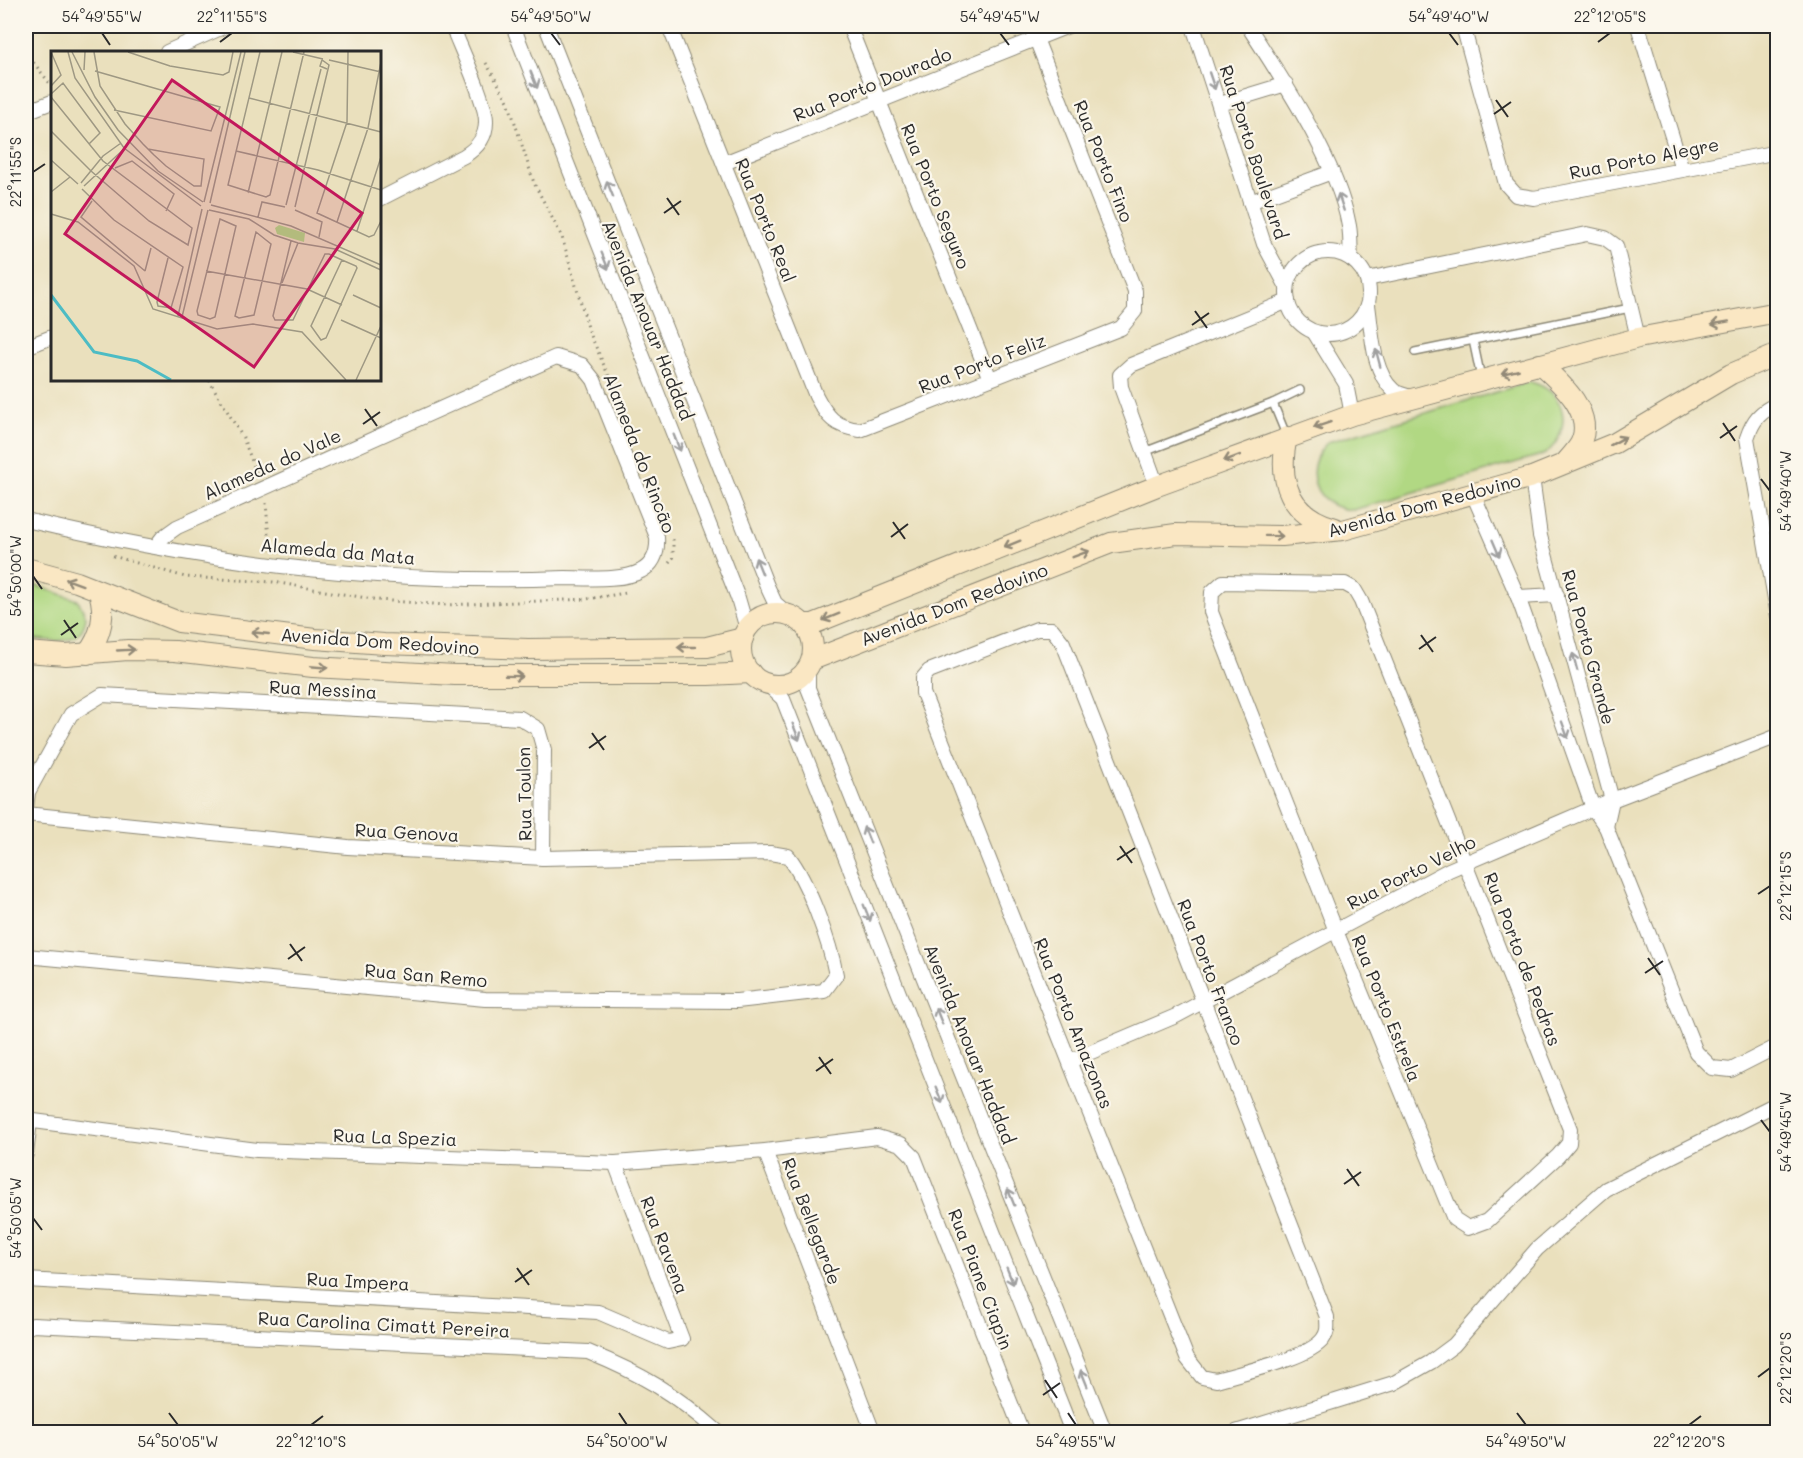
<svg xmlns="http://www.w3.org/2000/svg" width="1803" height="1458" font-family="Mali,sans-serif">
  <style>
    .green { fill: #b1d883; stroke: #6e8257; stroke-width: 1.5 }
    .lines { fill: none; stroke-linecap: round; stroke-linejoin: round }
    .lane-casing { stroke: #8a8674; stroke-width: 10 }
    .street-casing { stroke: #8a8674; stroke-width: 16 }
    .secondary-casing { stroke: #8a8674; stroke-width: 22 }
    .path { stroke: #8a8674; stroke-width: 3; stroke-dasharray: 1.5 4.5; stroke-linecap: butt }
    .lane { stroke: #fff; stroke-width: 7 }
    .street { stroke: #fff; stroke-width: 14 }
    .secondary { stroke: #fae7c3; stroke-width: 20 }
    .oneway { stroke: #a0a0a0 }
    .oneway2 { stroke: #928977 }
    .ticks { fill: none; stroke: #2b2b2b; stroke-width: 2 }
    .labels { text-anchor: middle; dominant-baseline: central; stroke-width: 4.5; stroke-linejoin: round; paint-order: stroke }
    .street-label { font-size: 18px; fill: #2b2b2b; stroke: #fbf7ec }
    .inset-river { fill: none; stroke: #4dbcc4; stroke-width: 3 }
    .inset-road { fill: none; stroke: #9e9883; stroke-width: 1.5 }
    .view { fill: #c2185b; fill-opacity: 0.15; stroke: #c2185b; stroke-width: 3 }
    .inset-edge { fill: none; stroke: #2b2b2b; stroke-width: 3 }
    .neatline { fill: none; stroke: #2b2b2b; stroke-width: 2 }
    .ticks-label { font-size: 15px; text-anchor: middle; fill: #2b2b2b }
  </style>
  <rect width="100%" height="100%" fill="#fbf7ec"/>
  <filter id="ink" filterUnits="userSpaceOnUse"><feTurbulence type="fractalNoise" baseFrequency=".0167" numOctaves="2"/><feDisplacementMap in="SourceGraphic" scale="12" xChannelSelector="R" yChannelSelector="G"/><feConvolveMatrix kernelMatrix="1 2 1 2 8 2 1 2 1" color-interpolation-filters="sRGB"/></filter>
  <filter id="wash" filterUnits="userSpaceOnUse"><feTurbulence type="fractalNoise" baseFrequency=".008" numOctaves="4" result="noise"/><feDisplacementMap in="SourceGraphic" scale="24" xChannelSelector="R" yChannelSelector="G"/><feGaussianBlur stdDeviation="1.35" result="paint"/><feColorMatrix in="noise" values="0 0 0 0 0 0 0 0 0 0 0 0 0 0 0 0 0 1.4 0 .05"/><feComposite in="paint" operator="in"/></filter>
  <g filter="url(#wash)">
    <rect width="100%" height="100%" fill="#eae0bd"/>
    <!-- green -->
    <g class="green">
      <path d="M1530 382C1567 390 1574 431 1545 454L1353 510C1314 509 1300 467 1328 442Z"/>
      <path d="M26 582 78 600 86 617C83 648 48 641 26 638Z"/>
    </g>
  </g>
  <g filter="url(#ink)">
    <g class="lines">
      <defs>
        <g id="lane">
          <path d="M1473 340 1481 378"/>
          <path d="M1415 352 1630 308"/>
          <path d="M1273 403 1300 390"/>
          <path d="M1144 452 1273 403 1287 437"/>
        </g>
        <g id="street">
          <path d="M513 26 738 598 747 629"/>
          <path d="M546 26 767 586 775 603 788 614"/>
          <path d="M669 26 816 396C827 417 835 427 860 430L1121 328 1135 311V291L1031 26"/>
          <path d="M849 26 990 379"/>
          <path d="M1193 26 1264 244 1287 287"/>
          <path d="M1248 26C1283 80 1338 163 1349 226 1351 237 1350 248 1351 259"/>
          <path d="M1463 26 1506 184 1516 195 1534 198 1778 152"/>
          <path d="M1638 26 1682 169"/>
          <path d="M167 52 225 26"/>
          <path d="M1220 104 1286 84"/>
          <path d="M26 112 52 102"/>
          <path d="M724 163 1068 26"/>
          <path d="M380 199 464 156C477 148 486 138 486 122 487 103 460 47 452 26"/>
          <path d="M1250 202 1332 172"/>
          <circle cx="1328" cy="293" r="41"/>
          <path d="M1367 279 1587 234 1605 238 1616 246 1638 338"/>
          <path d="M1368 305C1372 331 1372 371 1393 390 1397 394 1405 395 1410 397"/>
          <path d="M1314 332 1346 384 1352 415"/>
          <path d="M26 347 52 337"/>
          <path d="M1778 404C1760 411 1753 420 1747 438L1778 616"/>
          <path d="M1532 477 1540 536 1612 800 1606 827"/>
          <path d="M1157 486 1121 387 1120 375 1131 365 1288 301"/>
          <path d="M1473 494 1518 597 1593 808 1606 827 1696 1052 1712 1068 1731 1070 1778 1046"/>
          <path d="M26 520C201 562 385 585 565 578 585 578 624 581 641 571 654 564 658 551 657 537L594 380 582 365 556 357 177 527 163 537 156 546"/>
          <path d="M1223 582 1345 584 1354 589 1361 601 1570 1129 1569 1143 1558 1156 1487 1221 1468 1228 1454 1219 1336 931 1211 612 1212 592Z"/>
          <path d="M1518 597 1557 595"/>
          <path d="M1037 629H1052L1063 643 1327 1317C1327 1325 1329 1331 1323 1339 1308 1359 1242 1372 1216 1380L1202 1377 1187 1358 923 693V678L929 671Z"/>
          <path d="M808 668V688L1105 1432"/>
          <path d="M766 683 783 699 1072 1432"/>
          <path d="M26 808 28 792 71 714 102 695 520 718 538 729 544 750 543 858"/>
          <path d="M26 814 348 847 543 858 770 853 788 856C808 881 830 943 836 975L824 991 737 1001 485 999 26 956"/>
          <path d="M1070 1061 1176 1016 1449 870 1612 800 1778 736"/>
          <path d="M26 1120 257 1150 615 1163 765 1151 877 1137 901 1144 914 1157 1022 1432"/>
          <path d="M765 1151 873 1432"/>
          <path d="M26 1154 30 1121"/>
          <path d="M26 1280 598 1312 668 1342 682 1339 615 1163"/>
          <path d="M26 1328 33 1325 588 1352C642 1374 674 1393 718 1432"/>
          <path d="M1236 1432 1394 1383 1431 1362 1454 1345 1537 1249 1606 1189 1778 1103"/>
        </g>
        <g id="secondary">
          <path d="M1540 364C1560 382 1596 413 1580 444 1576 451 1570 457 1565 463"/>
          <path d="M1287 437C1277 481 1290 516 1335 528"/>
          <path d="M26 568 77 582 179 622 315 639 384 644 528 649 707 647 743 638"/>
          <circle cx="777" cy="649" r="36"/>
          <path d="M804 624H813L1157 486 1352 415 1638 338 1778 312"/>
          <path d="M26 652 66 655 128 650 175 651 313 667 455 675H708L751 673"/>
          <path d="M87 654C102 635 106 615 99 592"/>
          <path d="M812 660 1111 543 1176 534 1282 536 1343 530 1532 477 1615 443 1731 374 1778 354"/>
        </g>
      </defs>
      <!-- lane casing -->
      <use href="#lane" class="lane-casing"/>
      <!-- street casing -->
      <use href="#street" class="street-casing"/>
      <!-- secondary casing -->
      <use href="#secondary" class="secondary-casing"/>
      <!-- path -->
      <g class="path">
        <path d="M26 53 52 86"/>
        <path d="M486 63 508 101 534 183 562 237 589 331 627 418"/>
        <path d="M209 380 243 438 257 474"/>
        <path d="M266 503 270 551"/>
        <path d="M113 556 185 577 273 582 378 600 446 605 587 599 626 593"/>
        <path d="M669 563 673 558V535"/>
      </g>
      <!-- lane -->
      <use href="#lane" class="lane"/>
      <!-- street -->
      <use href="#street" class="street"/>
      <!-- secondary -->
      <use href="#secondary" class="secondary"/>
    </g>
    <!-- one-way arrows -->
    <defs><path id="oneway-shaft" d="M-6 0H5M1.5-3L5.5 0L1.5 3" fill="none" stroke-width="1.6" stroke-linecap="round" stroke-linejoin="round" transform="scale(1.5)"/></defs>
    <g class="oneway">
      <use href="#oneway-shaft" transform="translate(534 80) rotate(68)"/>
      <use href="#oneway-shaft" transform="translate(1212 81) rotate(71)"/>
      <use href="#oneway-shaft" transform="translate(610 189) rotate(-112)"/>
      <use href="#oneway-shaft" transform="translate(1341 202) rotate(-108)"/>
      <use href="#oneway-shaft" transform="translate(605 261) rotate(68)"/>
      <use href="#oneway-shaft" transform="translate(1378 358) rotate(-105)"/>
      <use href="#oneway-shaft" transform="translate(677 443) rotate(68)"/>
      <use href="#oneway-shaft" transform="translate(1496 548) rotate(67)"/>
      <use href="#oneway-shaft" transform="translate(759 566) rotate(-112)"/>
      <use href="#oneway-shaft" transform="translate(1575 662) rotate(-105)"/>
      <use href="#oneway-shaft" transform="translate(1565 730) rotate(70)"/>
      <use href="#oneway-shaft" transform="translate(796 732) rotate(68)"/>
      <use href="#oneway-shaft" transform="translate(867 835) rotate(-112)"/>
      <use href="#oneway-shaft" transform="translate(867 913) rotate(68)"/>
      <use href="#oneway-shaft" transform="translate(939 1016) rotate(-112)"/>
      <use href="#oneway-shaft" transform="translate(939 1095) rotate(68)"/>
      <use href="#oneway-shaft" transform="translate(1011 1197) rotate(-112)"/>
      <use href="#oneway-shaft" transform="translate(1010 1276) rotate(68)"/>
      <use href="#oneway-shaft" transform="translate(1084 1378) rotate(-112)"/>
    </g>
    <g class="oneway2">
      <use href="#oneway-shaft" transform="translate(1720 323) rotate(170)"/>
      <use href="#oneway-shaft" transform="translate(1510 372) rotate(166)"/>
      <use href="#oneway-shaft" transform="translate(1322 425) rotate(161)"/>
      <use href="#oneway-shaft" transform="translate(1618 441) rotate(-29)"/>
      <use href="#oneway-shaft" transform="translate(1232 458) rotate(159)"/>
      <use href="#oneway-shaft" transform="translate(1274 536) rotate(1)"/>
      <use href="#oneway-shaft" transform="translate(1012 544) rotate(158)"/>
      <use href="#oneway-shaft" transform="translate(1081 554) rotate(-21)"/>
      <use href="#oneway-shaft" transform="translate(74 582) rotate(-160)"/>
      <use href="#oneway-shaft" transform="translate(831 617) rotate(158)"/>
      <use href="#oneway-shaft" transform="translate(260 633) rotate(-174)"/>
      <use href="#oneway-shaft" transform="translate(686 647) rotate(-180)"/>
      <use href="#oneway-shaft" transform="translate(126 650) rotate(-3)"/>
      <use href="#oneway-shaft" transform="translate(319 667) rotate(5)"/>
      <use href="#oneway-shaft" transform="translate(514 676) rotate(1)"/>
    </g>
  </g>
  <!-- ticks -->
  <path class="ticks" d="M102 33 110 45M551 33 560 45M1000 33 1009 45M1449 33 1458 45M220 42 232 33M1598 42 1610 33M1496 100 1508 117M1494 114 1511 102M33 172 45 164M667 198 679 215M664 213 681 201M1195 311 1207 328M1192 325 1209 313M365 409 377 426M1723 423 1735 441M363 424 380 412M1720 438 1737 426M1761 479 1770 491M893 522 905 539M891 537 908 524M33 576 42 589M64 620 76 638M61 635 78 623M1421 635 1433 652M1419 649 1436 637M592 733 604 750M589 748 606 736M1120 846 1132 863M1117 860 1135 848M1758 894 1770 886M290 944 302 961M1648 958 1660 975M288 959 305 947M1645 973 1663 961M819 1057 831 1074M816 1071 833 1059M1761 1120 1770 1132M1347 1169 1359 1186M1344 1184 1361 1172M33 1218 42 1230M517 1268 529 1285M515 1282 532 1270M1758 1377 1770 1368M1045 1380 1057 1398M1043 1395 1060 1383M169 1413 178 1425M619 1413 627 1425M1068 1413 1076 1425M1517 1413 1526 1425M311 1425 323 1416M1689 1425 1701 1416"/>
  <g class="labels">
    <!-- street labels -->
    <g class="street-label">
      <text transform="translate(872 84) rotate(-22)">Rua Porto Dourado</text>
      <text transform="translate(1254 152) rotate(72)">Rua Porto Boulevard</text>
      <text transform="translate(1644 158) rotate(-11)">Rua Porto Alegre</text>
      <text transform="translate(1104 161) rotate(68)">Rua Porto Fino</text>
      <text transform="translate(936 196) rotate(68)">Rua Porto Seguro</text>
      <text transform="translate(766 220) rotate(68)">Rua Porto Real</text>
      <text transform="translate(648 320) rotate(68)">Avenida Anouar Haddad</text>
      <text transform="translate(982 363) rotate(-21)">Rua Porto Feliz</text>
      <text transform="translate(640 453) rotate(69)">Alameda do Rincão</text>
      <text transform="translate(272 464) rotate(-24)">Alameda do Vale</text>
      <text transform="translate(1424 505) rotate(-15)">Avenida Dom Redovino</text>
      <text transform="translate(338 551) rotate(5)">Alameda da Mata</text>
      <text transform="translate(954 604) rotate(-21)">Avenida Dom Redovino</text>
      <text transform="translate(380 641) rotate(4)">Avenida Dom Redovino</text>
      <text transform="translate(1589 647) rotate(75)">Rua Porto Grande</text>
      <text transform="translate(323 689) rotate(3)">Rua Messina</text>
      <text transform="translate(524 794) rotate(-91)">Rua Toulon</text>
      <text transform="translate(407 832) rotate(3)">Rua Genova</text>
      <text transform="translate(1411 872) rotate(-27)">Rua Porto Velho</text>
      <text transform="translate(1523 959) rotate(69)">Rua Porto de Pedras</text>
      <text transform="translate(1211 972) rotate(69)">Rua Porto Franco</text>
      <text transform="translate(426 975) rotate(5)">Rua San Remo</text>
      <text transform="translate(1387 1008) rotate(68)">Rua Porto Estrela</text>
      <text transform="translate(1074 1023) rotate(68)">Rua Porto Amazonas</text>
      <text transform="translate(970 1044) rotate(68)">Avenida Anouar Haddad</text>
      <text transform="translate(395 1137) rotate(2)">Rua La Spezia</text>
      <text transform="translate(812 1221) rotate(69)">Rua Bellegarde</text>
      <text transform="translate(665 1245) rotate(69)">Rua Ravena</text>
      <text transform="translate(981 1279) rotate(69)">Rua Piane Ciapin</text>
      <text transform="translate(358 1281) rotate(3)">Rua Impera</text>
      <text transform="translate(384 1324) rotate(3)">Rua Carolina Cimatt Pereira</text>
    </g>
  </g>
  <!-- overview -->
  <g transform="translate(51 51)">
    <rect width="330" height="330" fill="#eae0bd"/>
    <path d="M228 174 254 182 253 191 226 183 224 177Z" fill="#b1d883"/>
    <path class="inset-river" d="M0 244 43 301 86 310 120 329"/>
    <path class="inset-road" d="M17 1 24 27 73 97 150 155M21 1 44 46 67 79 107 120 152 151M43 1 49 35 74 73 92 93 103 104 115 115 143 135H150L153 108 97 98M77 1 119 15 172 24 178 21 182 1M209 1 177 134 215 146 219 144 253 1M242 1 272 8M297 1 296 71 266 162 318 186 323 184 330 170M278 9 330 21M33 19 34 1M44 20 169 56 160 80 63 59M0 35 10 24 0 1M0 43 12 32 49 82 38 93M0 46 52 110 141 177 137 194 98 170 40 120 0 80M198 47 330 81M185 100 267 119 330 139M0 109 27 133M64 117 81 110 123 143 115 160M30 132 52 105 70 92M33 135 73 98M31 138 63 169 132 216 120 257 107 255 106 251 117 207M0 141 19 126M197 142 231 1M41 150 30 166 94 220M153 151 190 1M159 152 194 1M160 154 240 175 330 214M235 154 270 18M244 156 278 14 271 9 269 15 276 18M158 159 198 168 223 184 247 192 284 198 330 219M244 159 271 171 268 186M0 163 27 171 83 215 102 258 166 278 202 273 251 281 295 329M207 166 211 151 234 156M169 168 185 175 164 266 159 268 147 264 146 260ZM286 171 317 77 330 11M306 180 330 106M205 181 220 193 203 264 188 267 184 265ZM240 190 222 265 224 269H242L274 203H278L291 209 305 215 306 217 275 287 270 289 260 275 291 209M94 220 100 197M155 220 256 238 291 254M231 232 247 192M302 244 330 257M127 265 151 158M131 266 157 159M290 269 330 287M305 329 330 275"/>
    <path class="view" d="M121 29 311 162 203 316 14 183Z"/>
    <rect width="330" height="330" class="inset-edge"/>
  </g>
  <!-- margin -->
  <rect width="1803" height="1458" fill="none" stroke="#fbf7ec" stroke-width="66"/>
  <rect x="33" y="33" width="1737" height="1392" class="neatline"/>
  <g class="ticks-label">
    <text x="102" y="22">54°49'55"W</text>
    <text x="232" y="22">22°11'55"S</text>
    <text x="551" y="22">54°49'50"W</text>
    <text x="1000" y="22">54°49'45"W</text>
    <text x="1449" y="22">54°49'40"W</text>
    <text x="1610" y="22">22°12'05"S</text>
    <text transform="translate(16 172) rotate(-90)" y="5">22°11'55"S</text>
    <text transform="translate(1786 491) rotate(-90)" y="5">54°49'40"W</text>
    <text transform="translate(16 576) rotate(-90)" y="5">54°50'00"W</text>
    <text transform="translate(1786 886) rotate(-90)" y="5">22°12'15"S</text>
    <text transform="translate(1786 1132) rotate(-90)" y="5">54°49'45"W</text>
    <text transform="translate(16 1218) rotate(-90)" y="5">54°50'05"W</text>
    <text transform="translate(1786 1368) rotate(-90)" y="5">22°12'20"S</text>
    <text x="178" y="1447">54°50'05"W</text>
    <text x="311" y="1447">22°12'10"S</text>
    <text x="627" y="1447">54°50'00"W</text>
    <text x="1076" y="1447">54°49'55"W</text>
    <text x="1526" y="1447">54°49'50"W</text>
    <text x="1689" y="1447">22°12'20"S</text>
  </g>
</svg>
